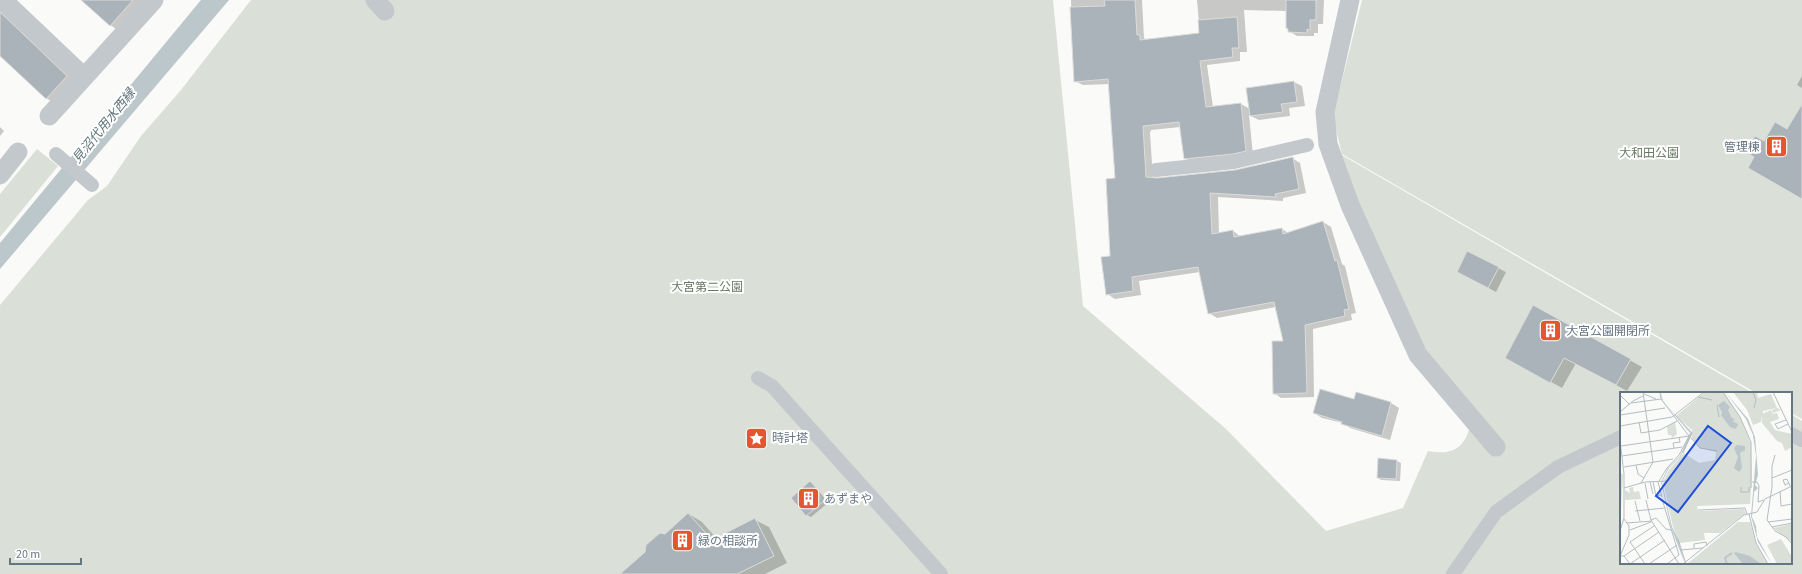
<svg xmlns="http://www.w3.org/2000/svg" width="1802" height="574" font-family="'Source Sans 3','Noto Sans JP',sans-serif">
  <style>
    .green { fill: #dadfd7 }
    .water { fill: #bbc7cb }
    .shadow { fill: #0003 }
    .building { fill: #aab3b9; stroke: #dcdcda }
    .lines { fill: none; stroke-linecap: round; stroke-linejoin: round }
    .pedestrian { stroke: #c3c8cc; stroke-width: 14 }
    .minor { stroke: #c3c8cc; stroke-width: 19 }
    .labels { text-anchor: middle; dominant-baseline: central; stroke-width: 4; stroke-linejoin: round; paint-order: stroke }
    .poi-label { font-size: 12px; fill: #657683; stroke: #fff; text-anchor: start }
    .park-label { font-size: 12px; fill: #687a64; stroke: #fff }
    .water-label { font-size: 13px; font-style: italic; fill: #60757c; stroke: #fff }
    .inset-river { fill: none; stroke: #bbc7cb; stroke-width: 2 }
    .inset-road { fill: none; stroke: #b5bdc2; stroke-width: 1 }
    .view { fill: #1d4ed8; fill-opacity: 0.15; stroke: #1d4ed8; stroke-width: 2 }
    .inset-edge { fill: none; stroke: #657683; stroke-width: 2 }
  </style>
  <rect width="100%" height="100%" fill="#fafaf8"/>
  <!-- green -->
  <g class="green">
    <path d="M251 0H1053L1083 306 1226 429 1326 531 1403 508 1428 451C1451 455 1464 450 1470 426L1422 348 1396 298 1340 154 1753 393H1621V563H1791V414L1802 421V574H0V305L88 200 107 186 141 136 181 90Z"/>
    <path d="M1362 0H1802V419L1791 413V393H1756L1342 154 1333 117Z"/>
    <path d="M37 149 58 166 0 237V194Z"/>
  </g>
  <!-- water -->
  <path class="water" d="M201 0H229L0 269V243Z"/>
  <!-- shadow -->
  <g class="shadow">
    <path d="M83 0H142L118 30 110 25Z"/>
    <path d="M1071 0H1142L1144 38 1147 40 1200 34 1197 0H1324L1323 24H1318V33H1314V36H1297L1289 31 1287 11 1244 10 1247 52H1240V61L1207 65 1213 107 1241 104 1250 109 1247 89 1294 82 1302 86 1305 106 1289 108 1290 116 1259 120 1249 115 1253 155 1193 163 1185 158 1180 127 1151 130 1150 133 1153 179 1235 171 1292 158 1300 163 1306 193 1283 198V201L1218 197 1219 234 1233 231 1241 237 1282 229 1288 233 1323 222 1331 227 1342 264 1345 266 1356 313 1351 314 1352 320 1313 329 1314 397 1281 398 1274 393 1284 342 1276 307 1217 318 1209 313 1200 272 1139 281 1141 295 1115 299 1107 294 1116 179 1110 84 1083 85 1075 81 1072 42Z"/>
    <path d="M0 6 76 82 56 104 46 98 0 49Z"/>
    <path d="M1802 76V88L1797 85Z"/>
    <path d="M0 127 4 131 0 136Z"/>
    <path d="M1498 268 1506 272 1496 292 1466 276Z"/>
    <path d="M1533 306 1642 367 1627 391 1576 363 1562 388 1506 357Z"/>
    <path d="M1357 393 1391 403 1399 408 1390 440 1350 428 1343 423 1322 418 1314 413 1355 401Z"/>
    <path d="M1379 459 1397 461 1401 463 1400 481 1381 480 1378 478Z"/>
    <path d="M810 482 829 502 811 517 807 515Z"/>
    <path d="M689 514 702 522 717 539 755 520 769 527 787 563 765 574H628L665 535Z"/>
  </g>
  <!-- building -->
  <g class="building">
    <path d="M81 0H133L110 26Z"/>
    <path d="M1104 0H1135L1137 35H1140V40L1199 33 1198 20 1237 17 1239 48H1232L1233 57 1200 61 1206 107 1241 103 1246 151 1233 154 1184 159 1179 122 1143 126 1146 177 1157 178 1235 170 1293 157 1299 189 1275 194 1276 197 1210 193 1212 234 1233 230 1234 237 1282 228 1283 234 1323 221 1335 261 1337 260 1349 309 1344 310 1345 316 1305 325 1307 393 1273 394 1272 341H1283L1274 302 1208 314 1198 267 1132 277 1133 291 1106 295 1101 257 1110 256 1106 179 1115 178 1108 79 1074 82 1070 7 1105 6Z"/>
    <path d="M1286 0H1316V20H1310V30L1307 29V33L1288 32V29L1286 28Z"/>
    <path d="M0 12 67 76 46 99 0 56Z"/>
    <path d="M1294 81 1297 102 1281 104 1283 112 1250 116 1246 88Z"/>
    <path d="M1802 104V199L1748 168 1754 157 1746 152 1755 136 1764 141 1775 122 1787 129Z"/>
    <path d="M1467 251 1499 267 1488 288 1457 272Z"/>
    <path d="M1533 305 1631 359 1616 385 1564 358 1550 383 1505 358Z"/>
    <path d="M1320 389 1354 399 1356 392 1391 402 1382 436 1341 424 1342 422 1313 413Z"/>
    <path d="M1378 458 1397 460 1396 479 1377 478Z"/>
    <path d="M810 481 826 499 806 516 791 498Z"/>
    <path d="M688 513 712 540 755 518 774 556 737 574H620L645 552 646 545 660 533 665 534Z"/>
  </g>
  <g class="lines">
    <!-- pedestrian -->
    <g class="pedestrian">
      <path d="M56 154 92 185"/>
      <path d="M1156 170 1234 162 1307 145"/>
      <path d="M758 378 772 386 941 574"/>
      <path d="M1791 434 1802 440"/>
      <path d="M1453 574 1496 512 1558 467 1621 437"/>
    </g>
    <!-- minor -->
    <g class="minor">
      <path d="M3 0 84 77"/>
      <path d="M375 0 385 11"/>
      <path d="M1350 0 1325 112 1328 144 1350 205 1418 355 1496 447"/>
      <path d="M49 116 154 0"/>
      <path d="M0 175 18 152"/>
    </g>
  </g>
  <!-- icons -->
  <defs>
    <symbol id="building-square" viewBox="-11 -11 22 22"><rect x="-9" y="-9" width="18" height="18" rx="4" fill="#e4572e" stroke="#fff"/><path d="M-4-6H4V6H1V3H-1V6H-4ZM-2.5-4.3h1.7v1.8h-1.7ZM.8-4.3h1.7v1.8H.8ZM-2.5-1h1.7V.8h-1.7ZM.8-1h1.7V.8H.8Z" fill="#fff"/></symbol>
    <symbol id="sight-square" viewBox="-11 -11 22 22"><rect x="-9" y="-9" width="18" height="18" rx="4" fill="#e4572e" stroke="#fff"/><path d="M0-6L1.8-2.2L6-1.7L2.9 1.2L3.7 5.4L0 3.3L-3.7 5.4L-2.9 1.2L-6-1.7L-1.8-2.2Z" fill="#fff"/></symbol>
  </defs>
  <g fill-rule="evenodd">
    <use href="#building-square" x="1764" y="134" width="25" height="25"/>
    <use href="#building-square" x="1538" y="318" width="25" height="25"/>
    <use href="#sight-square" x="744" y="426" width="25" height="25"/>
    <use href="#building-square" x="796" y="486" width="25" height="25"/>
    <use href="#building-square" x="670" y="528" width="25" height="25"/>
  </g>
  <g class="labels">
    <!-- poi labels -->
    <g class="poi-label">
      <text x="1760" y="147" text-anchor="end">管理棟</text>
      <text x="1566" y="331">大宮公園開閉所</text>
      <text x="772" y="438">時計塔</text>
      <text x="824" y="499">あずまや</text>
      <text x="698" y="541">緑の相談所</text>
    </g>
    <!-- park labels -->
    <g class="park-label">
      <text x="1649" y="153">大和田公園</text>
      <text x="707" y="287">大宮第二公園</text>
    </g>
    <!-- water labels -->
    <g class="water-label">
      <text transform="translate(104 126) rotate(-51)">見沼代用水西縁</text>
    </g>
  </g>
  <!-- overview -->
  <g transform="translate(1620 392)">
    <rect width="172" height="172" fill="#fafaf8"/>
    <path d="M85 0H103L120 25 131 52 132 85 130 112 77 114 78 119 124 117 126 121 100 141H84L85 148 59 151 53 135 43 90 49 78 64 61 79 71 95 68 96 60 81 56 72 47V38L56 24ZM113 0H137L138 6 151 2 157 16 161 18 153 21 152 18 156 16 143 19 141 30 133 33 127 18ZM151 18 153 22 157 21 159 27 150 30 155 38 172 42V55L165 59 162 51 157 49 142 31V22ZM55 30 57 42 52 46 51 43H48L47 35ZM0 80 3 83 0 135ZM13 95 14 100 19 99 21 107 5 108V98L10 101 9 96ZM118 130H130L136 152 148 172H67ZM171 132 172 135V150L153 136ZM161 147 172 165V172H157L147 153Z" fill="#dadfd7"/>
    <path d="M41 0 43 9 72 42 61 64 49 76 42 90 52 135 58 147 65 172 51 135 41 90 48 76 60 64 70 41 42 8ZM105 0 128 27 135 45 138 83 135 93 138 96 134 100 132 125 136 134 137 145 152 172 138 150 131 124 136 64 133 43 126 27ZM104 9 110 15 108 18 111 25 115 28 112 29 118 32 116 37 110 35 101 23 102 20 98 13ZM117 53 125 54V58L120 61 122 76 119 80 114 76 118 65 114 56ZM116 160 130 164 141 172H123L114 161Z" fill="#bbc7cb"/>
    <path class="inset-river" d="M107 172 105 166 112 161"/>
    <path class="inset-road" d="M103 0 120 25 131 50V96M133 0 136 8 134 16M153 0 172 40M24 2 36 7M0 3 10 13M78 5 92 8M11 11 41 7 40 0M97 13 99 25M0 20 13 9 23 4M0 23 45 16M55 23 72 41 63 61M166 28 155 32 158 37 168 32M19 30 21 41 40 38 57 29M0 34 52 25 84 0M71 46 80 56 97 59M0 49 4 82V126L0 139M1 54 69 44M54 56 53 51 60 50 59 45M155 63 152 74V95L147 128 155 139 166 145 172 152M2 64 62 55M16 73 18 82 24 86M4 75 53 67M152 86 172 78M39 89 47 76 59 63 69 44 41 7M30 90 33 102M33 90 36 104 41 103M38 90 42 105M132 90H137L139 94 138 110 144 108M21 91 33 70 23 0M25 91 28 107M169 91 165 93 163 88 167 87 170 94M121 95V100H129V95M4 96 25 90 48 89M160 99 161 114 172 112M42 107 59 163 47 172M26 108 31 128 59 172M15 109 20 129M78 118 125 116 127 122M15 119 45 116M129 122 136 151 148 172M31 128 36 126 46 137 51 138M148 130 172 127M7 131 32 129M152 135 172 131M10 138 31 130M58 147 66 172M10 150 34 134M10 150 25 172M74 156V152L86 150 87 154M60 158 83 156M0 164 9 143V134L4 127M0 164H4L10 172M4 164 39 140M10 172 45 148M29 172 57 153M63 172 124 123 137 120 145 107 172 94"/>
    <path class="view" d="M88 34 111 51 58 120 36 104Z"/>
    <rect width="172" height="172" class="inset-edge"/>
  </g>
  <!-- scale -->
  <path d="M10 558v6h71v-6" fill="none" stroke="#657683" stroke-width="2"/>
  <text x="16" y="558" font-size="12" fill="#657683" stroke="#ffffff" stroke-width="3" paint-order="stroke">20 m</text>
</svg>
